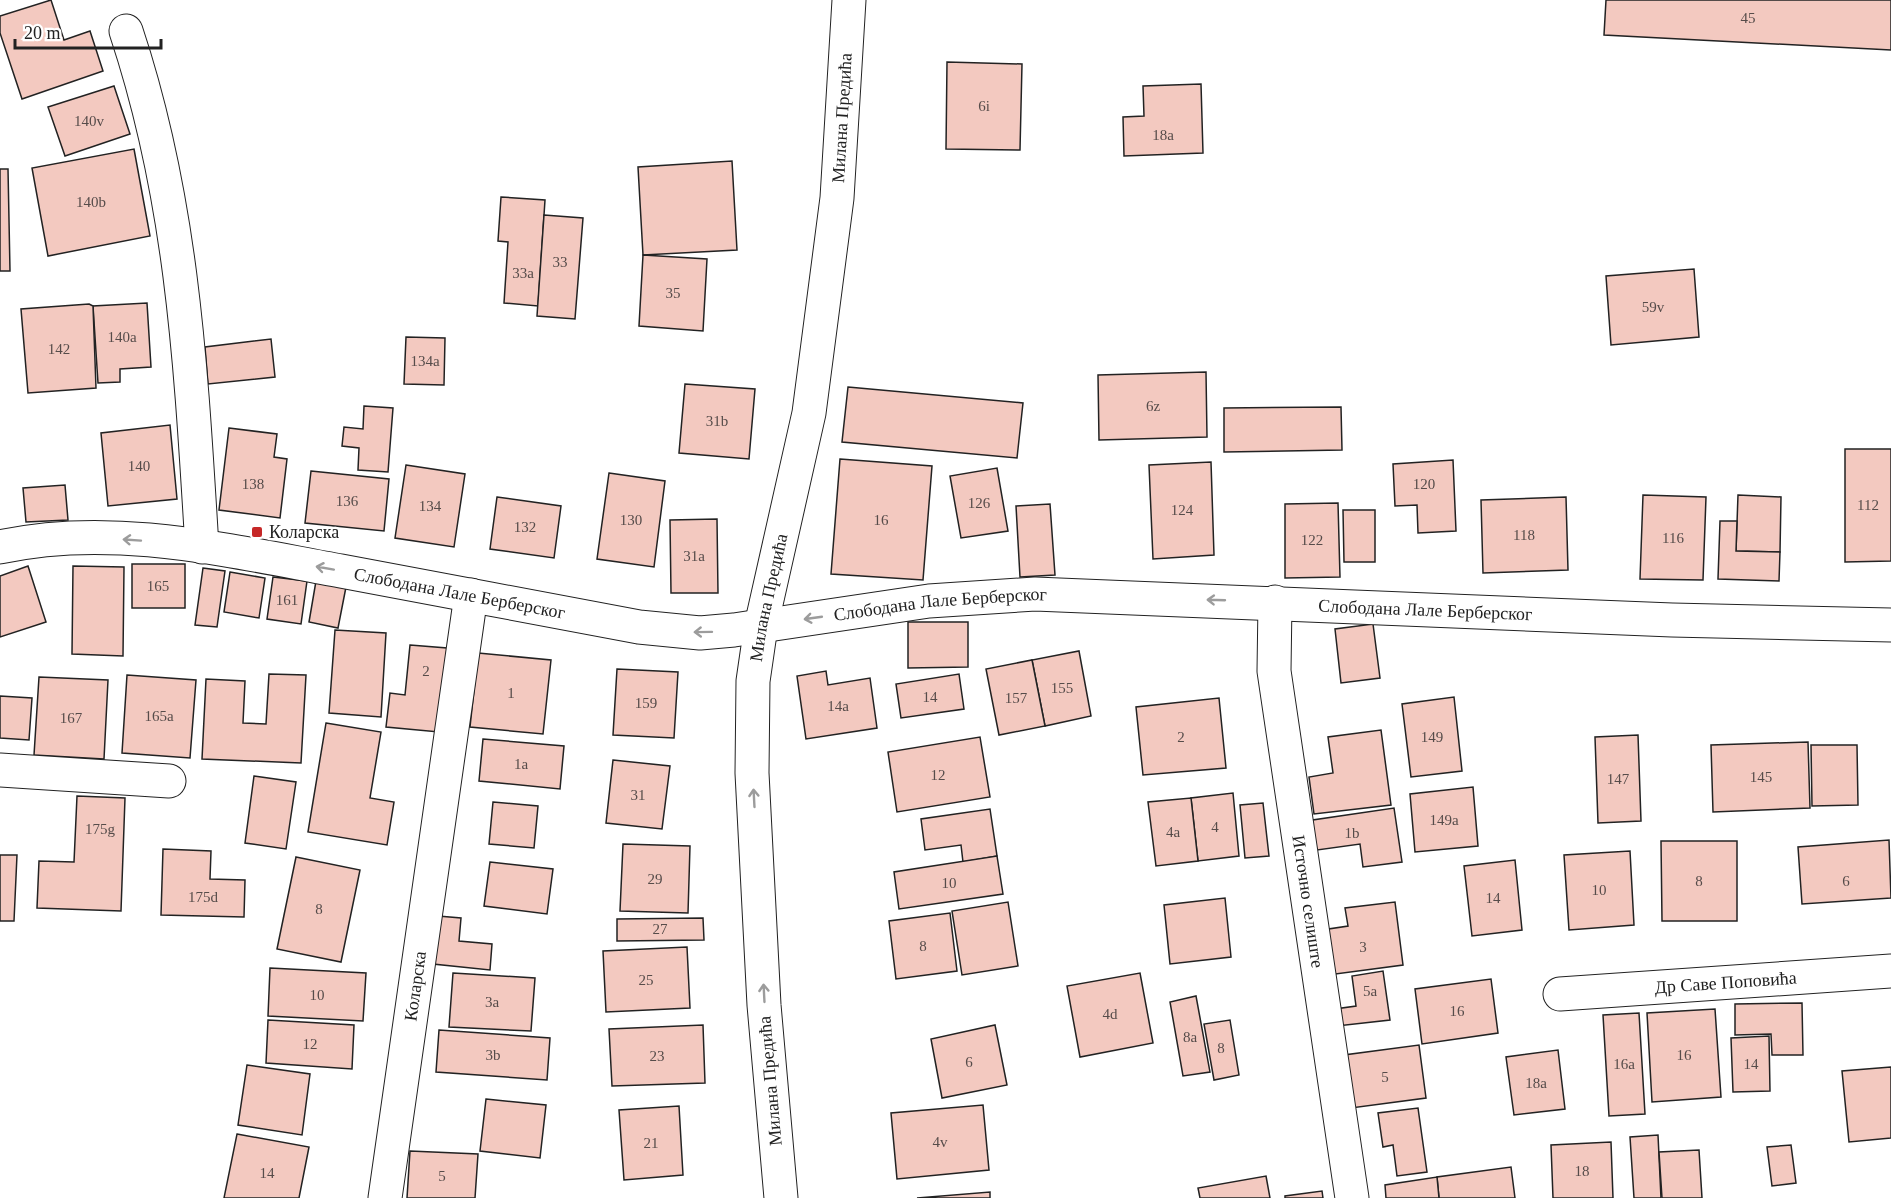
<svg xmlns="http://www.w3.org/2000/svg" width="1891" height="1198" font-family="'Times New Roman',serif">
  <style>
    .building { fill: #f3c9c0; stroke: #222; stroke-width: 1.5 }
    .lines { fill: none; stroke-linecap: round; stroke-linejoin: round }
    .minor-casing { stroke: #222; stroke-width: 35 }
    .minor { stroke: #fff; stroke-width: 33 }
    .oneway { stroke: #9c9c9c }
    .poi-dot { fill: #c62828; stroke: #fff; stroke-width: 2 }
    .labels { text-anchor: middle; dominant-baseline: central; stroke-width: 4.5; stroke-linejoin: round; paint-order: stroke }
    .number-label { font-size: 15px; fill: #564c4a }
    .street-label { font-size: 18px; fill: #222; stroke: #fff }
    .poi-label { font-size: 18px; fill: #222; stroke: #fff; text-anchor: start }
  </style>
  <rect width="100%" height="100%" fill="#fff"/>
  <!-- building -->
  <g class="building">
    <path d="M51 0 64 40 90 31 103 71 22 99 0 33V16Z"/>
    <path d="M1606 0H1891V50L1604 35Z"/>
    <path d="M947 62 1022 64 1020 150 946 149Z"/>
    <path d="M1201 84 1203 153 1124 156 1123 117 1144 116 1143 86Z"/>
    <path d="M114 86 130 134 65 156 48 107Z"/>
    <path d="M134 149 150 236 48 256 32 168Z"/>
    <path d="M732 161 737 250 643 255 638 167Z"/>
    <path d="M0 169H8L10 271H0Z"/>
    <path d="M501 197 545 200 538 306 504 303 508 242 498 241Z"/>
    <path d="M544 215 583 218 575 319 537 316Z"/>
    <path d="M643 255 707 259 703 331 639 326Z"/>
    <path d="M1694 269 1699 337 1611 345 1606 276Z"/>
    <path d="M147 303 151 367 120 369V382L98 383 93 306Z"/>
    <path d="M89 304 93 306 96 388 28 393 21 309Z"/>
    <path d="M406 337 445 338 444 385 404 384Z"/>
    <path d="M271 339 275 377 208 384 205 347Z"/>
    <path d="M1206 372 1207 437 1099 440 1098 375Z"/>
    <path d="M685 384 755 389 749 459 679 453Z"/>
    <path d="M848 387 1023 403 1017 458 842 442Z"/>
    <path d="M364 406 393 408 388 472 358 470 359 448 342 446 344 427 363 429Z"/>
    <path d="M1341 407 1342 450 1224 452V408Z"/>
    <path d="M170 425 177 499 108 506 101 433Z"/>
    <path d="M229 428 277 434 274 457 287 459 280 518 219 510Z"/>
    <path d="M1845 449H1891V561L1845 562Z"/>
    <path d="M840 459 932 466 923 580 831 574Z"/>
    <path d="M1453 460 1456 531 1418 533 1417 505 1395 506 1393 464Z"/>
    <path d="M1211 462 1214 555 1153 559 1149 465Z"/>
    <path d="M406 465 465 474 454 547 395 538Z"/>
    <path d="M997 468 1008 531 961 538 950 476Z"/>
    <path d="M311 471 389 479 384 531 305 523Z"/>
    <path d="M609 473 665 481 654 567 597 559Z"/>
    <path d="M65 485 68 520 26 522 23 488Z"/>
    <path d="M1643 495 1706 497 1703 580 1640 579Z"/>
    <path d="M1738 495 1781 497 1780 552 1736 551Z"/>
    <path d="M497 497 561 506 554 558 490 549Z"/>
    <path d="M1566 497 1568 570 1483 573 1481 500Z"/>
    <path d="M1338 503 1340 577 1285 578V504Z"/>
    <path d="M1050 504 1055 575 1020 577 1016 506Z"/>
    <path d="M1343 510H1375V562H1344Z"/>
    <path d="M717 519 718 593H671L670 520Z"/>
    <path d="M1720 521H1737L1736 551 1780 552 1779 581 1718 579Z"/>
    <rect x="132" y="564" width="53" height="44"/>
    <path d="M28 566 46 622 0 637V576Z"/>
    <path d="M73 566 124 567 123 656 72 654Z"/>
    <path d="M203 568 225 571 217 627 195 625Z"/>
    <path d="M230 572 265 578 259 618 224 612Z"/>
    <path d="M273 577 307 581 301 624 267 619Z"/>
    <path d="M316 581 346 587 338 628 309 622Z"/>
    <path d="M908 622H968V667L908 668Z"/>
    <path d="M1373 624 1380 678 1341 683 1335 629Z"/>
    <path d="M335 630 386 633 381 717 329 713Z"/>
    <path d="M410 645 447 648 439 732 386 727 390 693 405 695Z"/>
    <path d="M1079 651 1091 716 1045 726 1032 660Z"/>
    <path d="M478 653 551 660 543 734 470 727Z"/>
    <path d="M1032 660 1045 726 999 735 986 669Z"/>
    <path d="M617 669 678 672 674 738 613 735Z"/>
    <path d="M826 671 828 685 870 678 877 728 806 739 797 676Z"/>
    <path d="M269 674 306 675 301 763 202 759 206 679 245 681 243 723 266 724Z"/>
    <path d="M959 674 964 709 901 718 896 684Z"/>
    <path d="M127 675 196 680 190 758 122 753Z"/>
    <path d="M39 677 108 680 104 759 34 755Z"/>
    <path d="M0 696 32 698 29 740 0 738Z"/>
    <path d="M1454 697 1462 771 1411 777 1402 704Z"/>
    <path d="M1219 698 1226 768 1143 775 1136 707Z"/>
    <path d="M326 723 381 732 370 798 394 802 387 845 308 832Z"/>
    <path d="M1381 730 1391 805 1314 814 1309 777 1333 773 1328 737Z"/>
    <path d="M1638 735 1641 821 1598 823 1595 737Z"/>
    <path d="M980 737 990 797 897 812 888 752Z"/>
    <path d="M483 739 564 746 560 789 479 781Z"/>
    <path d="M1808 742 1810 808 1713 812 1711 745Z"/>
    <path d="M1811 745H1857L1858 805 1812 806Z"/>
    <path d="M613 760 670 766 662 829 606 823Z"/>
    <path d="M254 776 296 782 286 849 245 843Z"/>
    <path d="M1473 787 1478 846 1415 852 1410 794Z"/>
    <path d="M1233 793 1239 856 1198 861 1191 798Z"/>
    <path d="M77 796 125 798 121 911 37 908 39 861 74 862Z"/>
    <path d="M1191 798 1198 861 1156 866 1148 802Z"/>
    <path d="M493 802 538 806 534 848 489 844Z"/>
    <path d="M1263 803 1269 856 1245 858 1240 805Z"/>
    <path d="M1394 808 1402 862 1363 867 1360 844 1310 851 1306 821Z"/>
    <path d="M990 809 997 856 963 862 961 845 925 850 921 819Z"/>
    <path d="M1889 840 1891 898 1802 904 1798 847Z"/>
    <path d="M1661 841H1737V921H1662Z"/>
    <path d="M623 844 690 846 688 913 620 911Z"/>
    <path d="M163 849 211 851 210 879 245 880 244 917 161 915Z"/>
    <path d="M1630 851 1634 925 1569 930 1564 855Z"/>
    <path d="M0 855H17L14 921H0Z"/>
    <path d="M997 856 1003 894 899 909 894 872Z"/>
    <path d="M296 857 360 870 341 962 277 949Z"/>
    <path d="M1515 860 1522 930 1472 936 1464 866Z"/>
    <path d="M490 862 553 869 547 914 484 906Z"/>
    <path d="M1225 898 1231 957 1170 964 1164 905Z"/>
    <path d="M1008 902 1018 966 962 975 952 911Z"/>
    <path d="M1395 902 1403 965 1328 975 1322 930 1348 926 1345 908Z"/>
    <path d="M950 913 957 971 896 979 889 921Z"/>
    <path d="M438 916 461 918 459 941 492 944 490 970 433 964Z"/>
    <path d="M703 918 704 940 617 941V919Z"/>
    <path d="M687 947 690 1008 606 1012 603 951Z"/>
    <path d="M270 968 366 973 363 1021 268 1016Z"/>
    <path d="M1383 971 1390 1020 1337 1026 1335 1009 1356 1006 1352 976Z"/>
    <path d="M453 973 535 978 531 1031 449 1027Z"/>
    <path d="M1140 973 1153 1043 1080 1057 1067 986Z"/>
    <path d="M1491 979 1498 1033 1422 1044 1415 989Z"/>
    <path d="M1196 996 1210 1072 1183 1076 1170 1002Z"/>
    <path d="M1802 1003 1803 1055H1772L1771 1034 1735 1035V1004Z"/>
    <path d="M1715 1009 1721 1097 1652 1102 1647 1013Z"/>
    <path d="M1639 1013 1645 1114 1609 1116 1603 1015Z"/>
    <path d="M268 1020 354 1025 352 1069 266 1063Z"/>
    <path d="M1230 1020 1239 1075 1214 1080 1204 1024Z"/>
    <path d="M703 1025 705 1083 612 1086 609 1029Z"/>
    <path d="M995 1025 1007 1085 942 1098 931 1039Z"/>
    <path d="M439 1030 550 1038 547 1080 436 1072Z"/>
    <path d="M1769 1036 1770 1091 1733 1092 1731 1038Z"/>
    <path d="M1419 1045 1426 1098 1351 1108 1344 1055Z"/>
    <path d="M1558 1050 1565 1109 1514 1115 1506 1057Z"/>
    <path d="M247 1065 310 1074 302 1135 238 1125Z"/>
    <path d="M1891 1067V1138L1849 1142 1842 1071Z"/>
    <path d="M486 1099 546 1105 540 1158 480 1151Z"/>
    <path d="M983 1105 989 1170 897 1179 891 1113Z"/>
    <path d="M679 1106 683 1175 624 1180 619 1110Z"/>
    <path d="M1418 1108 1427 1172 1397 1176 1393 1145 1383 1147 1378 1113Z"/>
    <path d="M237 1134 309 1147 299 1198H224Z"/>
    <path d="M1658 1135 1661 1198H1634L1630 1137Z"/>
    <path d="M1611 1142 1613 1198H1553L1551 1145Z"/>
    <path d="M1791 1145 1796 1183 1772 1186 1767 1147Z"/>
    <path d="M1699 1150 1702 1198H1662L1659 1152Z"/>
    <path d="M410 1151 478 1154 475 1198H407Z"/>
    <path d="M1511 1167 1515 1198H1439L1437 1177Z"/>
    <path d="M1266 1176 1270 1198H1200L1198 1188Z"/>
    <path d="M1437 1177 1439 1198H1386L1385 1185Z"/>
    <path d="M1322 1191 1323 1198H1285V1196Z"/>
    <path d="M990 1192V1198H917Z"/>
  </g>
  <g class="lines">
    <defs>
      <g id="minor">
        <path d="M126 31C183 202 191 369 202 547"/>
        <path id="s1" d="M0 547C112 522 230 551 341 571 440 590 540 608 639 627L700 633 734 630 929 601 1035 594 1672 620 1891 625"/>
        <path id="s2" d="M1275 602 1274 671 1352 1198"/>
        <path d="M0 770 169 781"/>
        <path id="s3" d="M1560 994 1891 971"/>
        <path id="s4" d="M385 1198 471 595"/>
        <path id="s5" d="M781 1198 764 1005 752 773 753 681 761 626 809 413 837 198 849 0"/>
      </g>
    </defs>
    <!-- minor casing -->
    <use href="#minor" class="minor-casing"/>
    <!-- minor -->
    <use href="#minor" class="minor"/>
  </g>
  <!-- one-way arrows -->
  <defs><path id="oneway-shaft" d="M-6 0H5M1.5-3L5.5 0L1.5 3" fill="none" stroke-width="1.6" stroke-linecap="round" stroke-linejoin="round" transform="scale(1.5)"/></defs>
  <g class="oneway">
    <use href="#oneway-shaft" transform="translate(132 540) rotate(-176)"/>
    <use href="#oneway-shaft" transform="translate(325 568) rotate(-170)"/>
    <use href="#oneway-shaft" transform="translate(1216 600) rotate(-178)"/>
    <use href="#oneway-shaft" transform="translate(813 618) rotate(172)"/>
    <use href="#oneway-shaft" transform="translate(703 632) rotate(179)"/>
    <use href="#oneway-shaft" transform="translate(754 798) rotate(-93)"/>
    <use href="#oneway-shaft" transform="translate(764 993) rotate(-93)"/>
  </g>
  <!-- markers -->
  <rect class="poi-dot" x="251" y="526" width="12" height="12" rx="3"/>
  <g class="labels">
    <!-- number labels -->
    <g class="number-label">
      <text x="1748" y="18">45</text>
      <text x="984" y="106">6i</text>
      <text x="89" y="121">140v</text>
      <text x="1163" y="135">18a</text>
      <text x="91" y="202">140b</text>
      <text x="560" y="262">33</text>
      <text x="523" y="273">33a</text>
      <text x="673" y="293">35</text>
      <text x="1653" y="307">59v</text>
      <text x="122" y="337">140a</text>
      <text x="59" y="349">142</text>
      <text x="425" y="361">134a</text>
      <text x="1153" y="406">6z</text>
      <text x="717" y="421">31b</text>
      <text x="139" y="466">140</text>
      <text x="253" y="484">138</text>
      <text x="1424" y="484">120</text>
      <text x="347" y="501">136</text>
      <text x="979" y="503">126</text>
      <text x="1868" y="505">112</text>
      <text x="430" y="506">134</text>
      <text x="1182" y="510">124</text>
      <text x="631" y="520">130</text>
      <text x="881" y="520">16</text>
      <text x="525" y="527">132</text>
      <text x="1524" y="535">118</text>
      <text x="1673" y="538">116</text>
      <text x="1312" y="540">122</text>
      <text x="694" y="556">31a</text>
      <text x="158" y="586">165</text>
      <text x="287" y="600">161</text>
      <text x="426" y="671">2</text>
      <text x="1062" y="688">155</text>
      <text x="511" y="693">1</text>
      <text x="930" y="697">14</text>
      <text x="1016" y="698">157</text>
      <text x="646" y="703">159</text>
      <text x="838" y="706">14a</text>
      <text x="159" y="716">165a</text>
      <text x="71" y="718">167</text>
      <text x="1181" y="737">2</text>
      <text x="1432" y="737">149</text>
      <text x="521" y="764">1a</text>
      <text x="938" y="775">12</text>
      <text x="1761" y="777">145</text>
      <text x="1618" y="779">147</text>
      <text x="638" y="795">31</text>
      <text x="1444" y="820">149a</text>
      <text x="1215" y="827">4</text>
      <text x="100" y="829">175g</text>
      <text x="1173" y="832">4a</text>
      <text x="1352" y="833">1b</text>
      <text x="655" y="879">29</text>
      <text x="1699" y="881">8</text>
      <text x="1846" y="881">6</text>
      <text x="949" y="883">10</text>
      <text x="1599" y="890">10</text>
      <text x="203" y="897">175d</text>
      <text x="1493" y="898">14</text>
      <text x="319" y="909">8</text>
      <text x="660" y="929">27</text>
      <text x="923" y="946">8</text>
      <text x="1363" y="947">3</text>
      <text x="646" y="980">25</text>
      <text x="1370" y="991">5a</text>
      <text x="317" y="995">10</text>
      <text x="492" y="1002">3a</text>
      <text x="1457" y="1011">16</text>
      <text x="1110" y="1014">4d</text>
      <text x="1190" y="1037">8a</text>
      <text x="310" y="1044">12</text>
      <text x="1221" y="1048">8</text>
      <text x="493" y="1055">3b</text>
      <text x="1684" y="1055">16</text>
      <text x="657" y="1056">23</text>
      <text x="969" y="1062">6</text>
      <text x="1624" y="1064">16a</text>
      <text x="1751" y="1064">14</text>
      <text x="1385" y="1077">5</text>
      <text x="1536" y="1083">18a</text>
      <text x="940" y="1142">4v</text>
      <text x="651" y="1143">21</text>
      <text x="1582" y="1171">18</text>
      <text x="267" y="1173">14</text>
      <text x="442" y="1176">5</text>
    </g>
    <!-- street labels -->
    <g class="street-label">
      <text stroke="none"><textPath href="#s5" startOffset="1089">Милана Предића</textPath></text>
      <text stroke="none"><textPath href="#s1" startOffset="465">Слободана Лале Берберског</textPath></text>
      <text stroke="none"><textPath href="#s5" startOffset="603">Милана Предића</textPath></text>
      <text stroke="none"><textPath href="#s1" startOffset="951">Слободана Лале Берберског</textPath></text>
      <text stroke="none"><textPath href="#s1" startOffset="1437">Слободана Лале Берберског</textPath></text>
      <text stroke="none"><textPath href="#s2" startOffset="302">Источно селиште</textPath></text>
      <text stroke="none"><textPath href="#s3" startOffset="166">Др Саве Поповића</textPath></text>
      <text stroke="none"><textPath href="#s4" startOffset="214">Коларска</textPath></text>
      <text transform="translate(770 1081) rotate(-95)">Милана Предића</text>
    </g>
    <!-- poi labels -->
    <g class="poi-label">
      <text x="269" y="532">Коларска</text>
    </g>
  </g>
  <!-- scale -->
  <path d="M15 39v9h146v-9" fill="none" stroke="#222222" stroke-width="3"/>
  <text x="24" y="39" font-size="18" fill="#222222" stroke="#ffffff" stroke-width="4.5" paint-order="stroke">20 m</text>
</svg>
